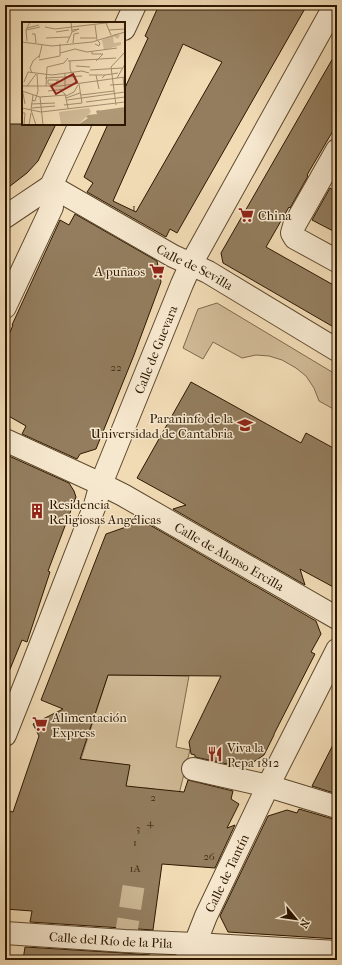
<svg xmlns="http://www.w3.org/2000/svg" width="342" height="965" font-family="'IM FELL French Canon',serif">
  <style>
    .green { fill: #d0ba96; stroke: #7e694b }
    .building { fill: #937d5e; stroke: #2d1800; fill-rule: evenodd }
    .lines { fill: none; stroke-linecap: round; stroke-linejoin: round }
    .pedestrian-tunnel { stroke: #cab491; stroke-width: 22; stroke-dasharray: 22 11; stroke-linecap: butt }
    .pedestrian-casing { stroke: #5e492d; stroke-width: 24 }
    .minor-casing { stroke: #5e492d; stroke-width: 24 }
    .pedestrian { stroke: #f6e8cf; stroke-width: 22 }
    .minor { stroke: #f6e8cf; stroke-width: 22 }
    .labels { text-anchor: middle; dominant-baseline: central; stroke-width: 3; stroke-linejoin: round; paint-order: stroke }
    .number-label { font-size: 11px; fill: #463118 }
    .poi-label { font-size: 13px; fill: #2d1800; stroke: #f6e8cf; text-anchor: start }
    .street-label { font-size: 13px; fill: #2d1800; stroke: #f6e8cf }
    .inset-river { fill: none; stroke: #ae9977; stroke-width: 2 }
    .inset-road { fill: none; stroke: #a38d6d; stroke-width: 1 }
    .view { fill: #8f2418; fill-opacity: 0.15; stroke: #8f2418; stroke-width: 2 }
    .inset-edge { fill: none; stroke: #2d1800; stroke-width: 2 }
  </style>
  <rect width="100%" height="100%" fill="#f1dbb5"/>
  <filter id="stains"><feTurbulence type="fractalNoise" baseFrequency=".005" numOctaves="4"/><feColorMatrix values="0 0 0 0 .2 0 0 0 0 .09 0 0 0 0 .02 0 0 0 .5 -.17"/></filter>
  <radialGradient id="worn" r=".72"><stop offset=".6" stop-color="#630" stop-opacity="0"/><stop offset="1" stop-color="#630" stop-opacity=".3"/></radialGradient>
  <!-- green -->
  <g class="green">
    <path d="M217 303 337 375V411L319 401 314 388 306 376 296 368 282 360 269 356 256 355 242 358 213 342 203 359 183 348 198 309Z"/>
    <path d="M108 675 189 676 176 747 190 750 178 798 153 789 145 788 141 808 81 759Z"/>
  </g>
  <!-- building -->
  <g class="building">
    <path d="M159 5H307L177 233 170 229 166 237 87 192 93 183 84 177 108 124H124V90L148 38 145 36ZM183 44 222 62 136 212 113 201Z"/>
    <path d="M337 51V124L307 175 308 176 290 208 289 207 266 247 337 287V329L223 263 221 253Z"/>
    <path d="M5 124H56L38 161 27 173 5 190Z"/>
    <path d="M330 188 337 192V233L312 220Z"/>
    <path d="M75 214 157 261 161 282 134 355 96 449 80 454 77 459 22 434 26 426 5 414V344L13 325H12L60 220 69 225Z"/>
    <path d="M191 382 301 443 306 433 337 450V589L300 569 305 585 173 509 186 505 137 478Z"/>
    <path d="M9 456 69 483 74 491 76 497 48 571 50 572 27 642 22 640 6 679H5V464Z"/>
    <path d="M143 521 316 621 321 634 311 652 315 654 274 734V735L264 755 252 763 238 764 237 766 195 757V755L191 754 189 742 221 676 108 675 80 759 130 765 126 786 184 792 188 780 233 791 231 799 239 804 227 828 235 825 215 868 162 864 153 930 30 922 32 911 5 909V810L13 812 39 736 33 724 63 709 41 700 106 534Z"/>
    <path d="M337 737V794L312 786Z"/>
    <path d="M299 809 333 819H337V939L228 932 220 916 268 816 287 810 297 813Z"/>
    <path d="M25 947 124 953 150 955V960H23Z"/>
  </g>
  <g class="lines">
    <!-- pedestrian-tunnel -->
    <path class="pedestrian-tunnel" d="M125 941 135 877"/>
    <defs>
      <path id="pedestrian" d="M193 769 268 786"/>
      <g id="minor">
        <path d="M124 29 135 5"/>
        <path d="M337 150 294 226 292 233 295 238 337 261"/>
        <path id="s1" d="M51 186 173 256 208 272 337 350"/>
        <path d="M5 217 51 186"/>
        <path d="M5 307 52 207 51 186 80 124"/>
        <path id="s2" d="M5 440 101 484 123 495 337 618"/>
        <path id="s3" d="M5 735 28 677 95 505 101 484 182 284 191 264 335 5"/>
        <path d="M268 786 337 807"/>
        <path id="s4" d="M5 933 125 941 195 944 337 952"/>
        <path id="s5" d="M186 960 195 944 206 916 268 786 337 650"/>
      </g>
    </defs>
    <!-- pedestrian casing -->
    <use href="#pedestrian" class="pedestrian-casing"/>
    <!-- minor casing -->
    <use href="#minor" class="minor-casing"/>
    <!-- pedestrian -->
    <use href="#pedestrian" class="pedestrian"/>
    <!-- minor -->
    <use href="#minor" class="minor"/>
  </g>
  <!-- icons -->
  <defs>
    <symbol id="supermarket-bare" viewBox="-9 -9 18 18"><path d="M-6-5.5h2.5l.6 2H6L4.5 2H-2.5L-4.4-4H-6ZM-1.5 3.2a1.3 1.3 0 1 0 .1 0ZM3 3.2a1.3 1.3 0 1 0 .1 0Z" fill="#8f2418" stroke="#f6e8cf" stroke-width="2.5" paint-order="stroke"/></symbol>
    <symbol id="university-bare" viewBox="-9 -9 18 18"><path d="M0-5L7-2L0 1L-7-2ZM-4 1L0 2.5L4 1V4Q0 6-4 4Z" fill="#8f2418" stroke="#f6e8cf" stroke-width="2.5" paint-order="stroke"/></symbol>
    <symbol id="building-bare" viewBox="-9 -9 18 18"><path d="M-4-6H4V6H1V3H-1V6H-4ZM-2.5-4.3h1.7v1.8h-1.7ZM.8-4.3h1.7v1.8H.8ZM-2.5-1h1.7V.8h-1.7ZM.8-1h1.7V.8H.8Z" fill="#8f2418" stroke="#f6e8cf" stroke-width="2.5" paint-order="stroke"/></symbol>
    <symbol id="restaurant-bare" viewBox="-9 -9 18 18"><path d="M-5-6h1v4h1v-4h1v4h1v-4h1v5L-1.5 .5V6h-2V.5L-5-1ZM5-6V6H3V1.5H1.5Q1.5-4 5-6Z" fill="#8f2418" stroke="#f6e8cf" stroke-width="2.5" paint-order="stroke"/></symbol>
  </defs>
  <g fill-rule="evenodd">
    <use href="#supermarket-bare" x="235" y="204" width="22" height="22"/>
    <use href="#supermarket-bare" x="146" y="260" width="22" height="22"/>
    <use href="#university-bare" x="234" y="414" width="22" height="22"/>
    <use href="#building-bare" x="26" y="500" width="22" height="22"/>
    <use href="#supermarket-bare" x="29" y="713" width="22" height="22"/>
    <use href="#restaurant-bare" x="204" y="743" width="22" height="22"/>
  </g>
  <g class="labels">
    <!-- number labels -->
    <g class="number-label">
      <text x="134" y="207">1</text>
      <text x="116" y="367">22</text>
      <text x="153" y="797">2</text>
      <text x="150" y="822">4</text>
      <text x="138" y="828">3</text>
      <text x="135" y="842">1</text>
      <text x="209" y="856">26</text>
      <text x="135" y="868">1A</text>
    </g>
    <!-- poi labels -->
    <g class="poi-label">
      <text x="258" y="215">China</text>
      <text x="145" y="271" text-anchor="end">A puñaos</text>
      <text x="233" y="418" text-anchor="end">Paraninfo de la<tspan x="233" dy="15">Universidad de Cantabria</tspan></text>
      <text x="49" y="504">Residencia<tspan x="49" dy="15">Religiosas Angélicas</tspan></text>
      <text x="52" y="717">Alimentación<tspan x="52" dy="15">Express</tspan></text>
      <text x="227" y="747">Viva la<tspan x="227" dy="15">Pepa 1812</tspan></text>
    </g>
    <!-- street labels -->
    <g class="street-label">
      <text stroke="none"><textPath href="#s1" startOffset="165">Calle de Sevilla</textPath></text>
      <text stroke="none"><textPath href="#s3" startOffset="414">Calle de Guevara</textPath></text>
      <text stroke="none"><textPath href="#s2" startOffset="253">Calle de Alonso Ercilla</textPath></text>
      <text stroke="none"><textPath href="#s5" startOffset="96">Calle de Tantín</textPath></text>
      <text stroke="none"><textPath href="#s4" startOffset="106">Calle del Río de la Pila</textPath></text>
    </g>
  </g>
  <!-- overview -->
  <g transform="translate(22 22)">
    <rect width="103" height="103" fill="#f1dbb5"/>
    <path d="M100 11 94 13H98L96 17 91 14 92 21 99 20V23L82 28 80 18 93 12ZM67 86 69 90 56 103H39L37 90Z" fill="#d0ba96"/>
    <path d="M103 85V103H56L66 96 64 95 66 93 75 92 74 89Z" fill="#ae9977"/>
    <path class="inset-river" d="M75 89 103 99M78 90 94 103"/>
    <path class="inset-road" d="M84 1 89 13M73 3 75 18 78 21 77 24 73 22M23 5 33 7 92 0M5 6 17 3M4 8 18 5M87 8 103 7M34 10 47 8M50 10 57 7 50 8M10 12H13L14 21M24 16 47 15M58 16H74M5 19 4 8 8 0M0 20 30 24 70 20 103 10M45 21 50 10 49 0M51 21 52 12 57 11M70 30V32H81L74 39M38 31 53 27 65 30 95 26M17 36 20 23M17 38 38 34V22M46 39 94 36M48 39V47L55 62M54 44 68 45M25 45 42 41 46 36M68 48 100 46M10 51 8 46 11 39 18 33M67 53H83M74 53 77 67M101 55 103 75M23 56 60 54M80 56 83 53 96 51M95 56 103 42M35 58V62H26V58H37M2 60 6 50 30 53 60 49 67 51M57 62 60 81M88 63 103 62M0 64H38L103 55M5 64 14 52M24 64 25 45M0 66 3 82M38 68 43 72 46 86M0 69 18 75M26 69 43 67V51M11 73 9 88 14 103M59 73 92 69M44 74 52 70 56 63M18 75 21 103M18 75 44 73M44 76 58 71M10 78 13 79 16 69 15 52M45 78 103 70M64 80 103 75M9 82 33 81M42 83 60 81M94 83 89 45 103 30M0 86 19 90 103 80M10 86 33 84M0 91H3L2 103M7 103 9 91"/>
    <path class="view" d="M51 52 55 60 34 72 29 64Z"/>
    <rect width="103" height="103" class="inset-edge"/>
  </g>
  <!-- margin -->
  <rect width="342" height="965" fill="none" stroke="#f1dbb5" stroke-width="20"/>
  <rect x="6" y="6" width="330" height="953" fill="none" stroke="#2d1800" stroke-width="2"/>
  <rect x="10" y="10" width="322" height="945" fill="none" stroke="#2d1800"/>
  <!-- north arrow -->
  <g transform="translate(296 919) rotate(119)" stroke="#f6e8cf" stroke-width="3" paint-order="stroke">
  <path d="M0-3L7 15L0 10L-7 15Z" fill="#2d1800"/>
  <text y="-6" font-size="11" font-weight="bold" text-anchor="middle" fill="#2d1800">N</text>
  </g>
  <rect width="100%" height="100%" filter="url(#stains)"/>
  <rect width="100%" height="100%" fill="url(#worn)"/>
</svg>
